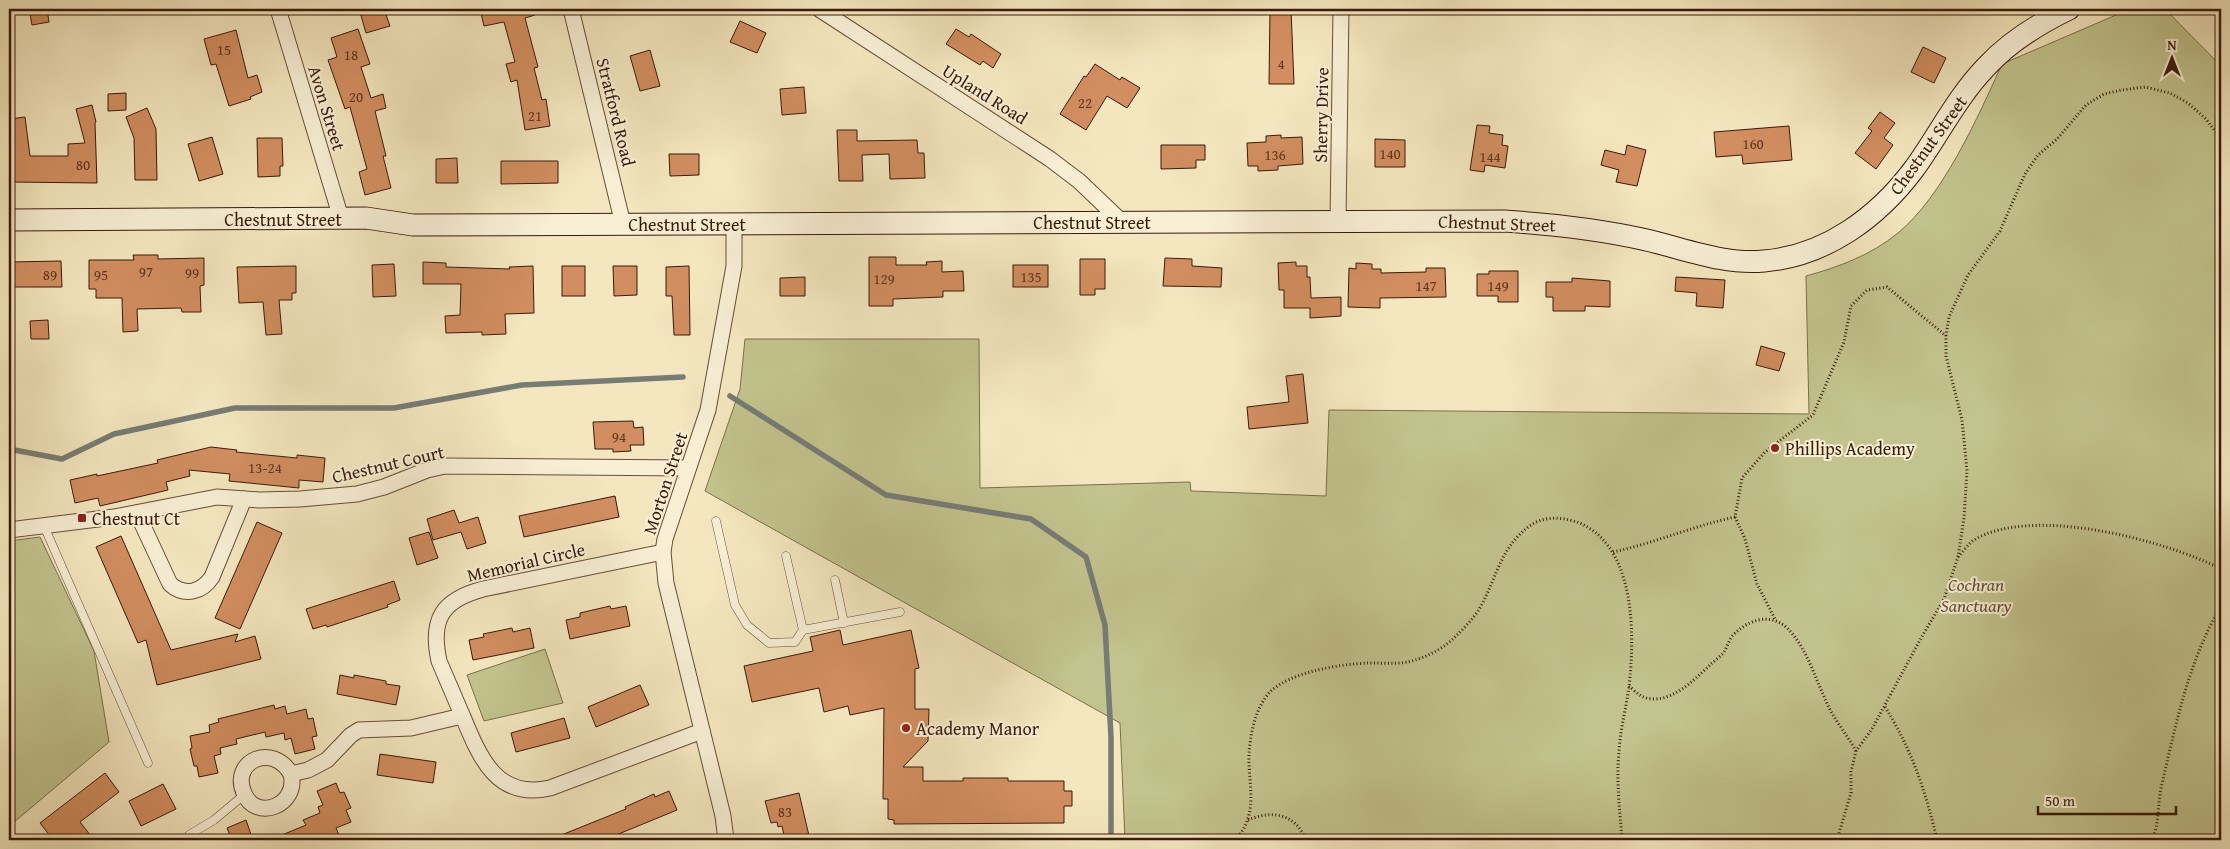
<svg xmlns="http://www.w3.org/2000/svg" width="2230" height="849" font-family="'Gentium Book Plus',serif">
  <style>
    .green { fill: #c2c38e; stroke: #7e6e4c }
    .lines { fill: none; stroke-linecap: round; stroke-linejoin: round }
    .stream { stroke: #777c75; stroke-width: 5.5 }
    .building { fill: #d28e60; stroke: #391a0a }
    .lane-casing { stroke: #684d37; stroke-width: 9 }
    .street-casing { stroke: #684d37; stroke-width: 17 }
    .secondary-casing { stroke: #391a0a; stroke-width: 23 }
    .path { stroke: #391a0a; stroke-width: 3; stroke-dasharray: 1 2.5; stroke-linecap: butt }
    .lane { stroke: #f8efd5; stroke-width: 8 }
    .street { stroke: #f8efd5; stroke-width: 15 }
    .secondary { stroke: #f8efd5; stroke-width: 21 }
    .poi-dot { fill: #8f2418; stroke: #f8efd5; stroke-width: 2 }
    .labels { text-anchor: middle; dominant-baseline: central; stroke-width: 4; stroke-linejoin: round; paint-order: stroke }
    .number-label { font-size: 15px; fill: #5f3720 }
    .street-label { font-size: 18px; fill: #391a0a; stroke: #f8efd5 }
    .poi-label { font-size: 18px; fill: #391a0a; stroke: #f8efd5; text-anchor: start }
    .park-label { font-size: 18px; font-style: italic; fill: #624d32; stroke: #f8efd5 }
  </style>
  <rect width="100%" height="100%" fill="#f4e7bf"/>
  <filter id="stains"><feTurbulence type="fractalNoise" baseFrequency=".004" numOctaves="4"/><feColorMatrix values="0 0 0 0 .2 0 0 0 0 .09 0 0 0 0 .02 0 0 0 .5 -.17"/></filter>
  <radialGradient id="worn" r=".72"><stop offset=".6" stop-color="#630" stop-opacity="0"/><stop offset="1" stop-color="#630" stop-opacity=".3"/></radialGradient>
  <!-- green -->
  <g class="green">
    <path d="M2130 9H2165L2221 66V840H1125L1120 723 705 491 740 389 745 339H979L980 488 1190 482 1191 491 1326 496 1329 410 1809 414 1806 276C1839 267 1871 255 1898 233 1943 196 1978 117 2002 64Z"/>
    <path d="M40 537 94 651 109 742 13 823 9 836V541Z"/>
    <path d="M545 649 563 703 484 721 467 675Z"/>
  </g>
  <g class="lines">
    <!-- stream -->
    <g class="stream">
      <path d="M730 396 886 495 1031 519 1086 557 1105 625 1111 737V840"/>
      <path d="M9 449 62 459 114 434 235 408H394L522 385 683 377"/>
    </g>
  </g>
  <!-- building -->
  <g class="building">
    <path d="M29 9H47L49 22 32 25Z"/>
    <path d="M370 9H384L390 26 366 33 360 12Z"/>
    <path d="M480 9H534L535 15 525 18 538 67 534 68 542 100 546 99 550 126 525 130 517 80 511 82 506 64 515 62 504 22 484 26Z"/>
    <path d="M1270 9H1291L1294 84H1269Z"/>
    <path d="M740 21 766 33 757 53 730 42Z"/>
    <path d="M358 29 370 64 361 67 371 98 383 94 386 108 375 111 386 156H383L391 188 365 195 359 172 367 169 350 107 345 109 328 60 337 57 331 38Z"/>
    <path d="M956 29 969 37 971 34 1001 54 993 68 983 61 980 65 946 44Z"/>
    <path d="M236 30 248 78 257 75 262 92 250 97 251 99 229 106 216 64 211 65 204 39Z"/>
    <path d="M1923 47 1946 58 1934 83 1911 72Z"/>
    <path d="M650 50 660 86 640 91 630 56Z"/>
    <path d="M1095 64 1120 80 1122 77 1140 88 1127 108 1107 96 1086 130 1060 114 1084 76 1086 77Z"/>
    <path d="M804 87 806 113 782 115 780 89Z"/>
    <path d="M126 93V110L108 111V94Z"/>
    <path d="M92 105 96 122 95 123 97 183 11 182V178H9V149H13L9 119 25 117 30 156H68V144L85 143 76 109Z"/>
    <path d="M147 108 156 129 157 180H135L134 138 126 117Z"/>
    <path d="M1880 112 1895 123 1884 138 1893 145 1876 169 1855 153 1872 131 1868 128Z"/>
    <path d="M1477 125 1490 126 1489 133 1503 135 1502 145 1508 146 1505 168 1485 165 1484 172 1470 170Z"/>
    <path d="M1789 126 1792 160 1743 164 1742 155 1716 157 1714 132Z"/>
    <path d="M837 130H857V141L917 140 918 153H924L925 178 890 179 889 154 862 155 863 181H839Z"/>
    <path d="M1281 135V138L1302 137 1303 164 1278 166V170L1258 171V166H1248L1247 143 1266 142V136Z"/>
    <path d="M212 137 223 174 199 181 188 144Z"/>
    <path d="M257 138H282L283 166H280V176L258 177Z"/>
    <path d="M1375 139 1405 140V167H1375Z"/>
    <path d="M1161 145H1205V160H1196V168L1161 169Z"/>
    <path d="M1627 145 1646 150 1637 186 1616 182 1619 170 1601 165 1605 150 1625 155Z"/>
    <path d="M669 154H699V175L670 176Z"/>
    <path d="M457 158 458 183H436V159Z"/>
    <path d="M501 161H558V183L501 184Z"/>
    <path d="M133 255H158V259L204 258V285L200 286 201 312H182L181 308 137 309 138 331 123 332 122 298H96V289H89V260H134Z"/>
    <path d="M869 257H896V265H927L926 262 942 261V272L963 271 964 291H943V297L893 299V306H869Z"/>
    <path d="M1165 258 1192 259V266L1222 268 1221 287 1163 286Z"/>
    <path d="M1080 259H1105V289H1095V295H1080Z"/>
    <path d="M61 261 62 287H9V262Z"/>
    <path d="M423 262 446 263V267L510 269 509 267 533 266 534 313 505 314 506 334 482 335V332L446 333 445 316 460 315 461 284H423Z"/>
    <path d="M1296 262V266H1307V277H1310L1311 298 1341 297V316L1310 318V308H1284V290H1279L1278 263Z"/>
    <path d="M1356 263 1372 264V269H1381V273L1426 272V268H1445L1446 297 1380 298V308L1348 307 1349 268 1356 269Z"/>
    <path d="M394 264 396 296 373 297 372 265Z"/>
    <rect x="1013" y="265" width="35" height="22"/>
    <path d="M296 266V293H292V300H279L282 334 266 335 263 302 239 303 237 267Z"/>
    <rect x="562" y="266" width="23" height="30"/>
    <path d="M613 266H637V295L614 296Z"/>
    <path d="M689 266 690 335H674L672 296H666V267Z"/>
    <path d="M1489 271H1518V302H1498V296H1477V274H1489Z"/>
    <path d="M805 277V296H780V278Z"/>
    <path d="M1676 277 1725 280 1723 308 1696 306 1697 293 1675 291Z"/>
    <path d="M1572 278 1610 281V307L1585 306V311H1553V297H1546V282H1572Z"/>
    <path d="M48 320 49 339H31L30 321Z"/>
    <path d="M1761 346 1785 353 1779 371 1756 365Z"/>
    <path d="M1303 374 1308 423 1249 429 1247 407 1289 402 1286 376Z"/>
    <path d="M633 421 634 428 643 427 644 445H630L631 451 613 452V449H595L593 422Z"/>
    <path d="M211 447 237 450 236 452 297 458V455L325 458 323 482 299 480V488L229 481 230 474 189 470 190 476 166 482 168 490 100 506 98 498 75 503 70 480 97 474V476L158 463 157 460Z"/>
    <path d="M615 496 619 517 524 537 519 516Z"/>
    <path d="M454 510 459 523 478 517 486 543 467 549 461 532 433 540 427 519Z"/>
    <path d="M257 522 282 533 240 629 215 618Z"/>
    <path d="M429 532 438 558 417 565 409 538Z"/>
    <path d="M121 536 171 650 238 634 235 642 255 636 261 659 157 685 146 640 138 643 96 547Z"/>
    <path d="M394 581 400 600 387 605 388 607 327 627 326 625 313 629 306 609Z"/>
    <path d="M610 606 611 609 626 606 630 626 570 639 566 620 580 617V613Z"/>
    <path d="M512 628 513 632 530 628 534 648 473 660 469 640 484 637 483 634Z"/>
    <path d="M840 630 843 645 911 630 919 668 915 669V709H929L928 741 903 767H923V781H963V778H1008V781H1064V791H1072V806H1064V823L894 824V820L888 819V799H883L884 708 850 715 848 706 824 712 819 688 752 702 744 666 813 651 810 637Z"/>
    <path d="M340 675 354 678V675L386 681V684L400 686 396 705 337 694Z"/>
    <path d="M640 685 649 705 596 727 588 707Z"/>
    <path d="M274 705 275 709 285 706 287 714 306 709 308 719 313 718 317 736 312 737 315 749 295 754 291 738 285 740 284 733 266 737 265 732 236 739 237 744 220 748 221 754 214 756 218 773 199 777 197 766H194L190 749 192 748 190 736 210 732 209 725 219 722 218 719Z"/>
    <path d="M564 718 570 738 516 752 511 733Z"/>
    <path d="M380 754 436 762 433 783 377 775Z"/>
    <path d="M105 773 119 792 80 822 94 840H53L40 823Z"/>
    <path d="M336 783 340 793 344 792 351 808 346 810 351 822 336 828 341 840H270L306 825 303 820 320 813 318 807 323 805 317 791Z"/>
    <path d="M163 784 176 809 141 826 129 801Z"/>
    <path d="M669 791 677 810 604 840H549L626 809 625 807 654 794 655 797Z"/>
    <path d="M799 793 810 840H785L782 826 778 827 777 822 771 823 765 801Z"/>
    <path d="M246 820 253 840H232L227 828Z"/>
  </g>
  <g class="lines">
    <defs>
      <g id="lane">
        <path d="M716 521 735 605 747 625 769 643 795 642 803 630 786 556"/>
        <path d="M44 526 148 763"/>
        <path d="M835 580 844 623"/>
        <path d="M803 630 900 612"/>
        <path d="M189 840V835L214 820 244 795"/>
      </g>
      <g id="street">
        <path d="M278 9 341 218"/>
        <path d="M571 9 623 224"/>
        <path d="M819 9 1050 159 1079 181 1122 222"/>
        <path d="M1338 221 1341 9"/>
        <path d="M137 513 170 584C185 597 202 592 212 577L244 499"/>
        <path d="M9 530 114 517 217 497 259 500 300 499 357 494 384 487 427 470 445 466 688 468"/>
        <path d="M663 552 483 589C442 600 430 619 439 661 447 680 455 698 463 717 480 758 497 800 550 788L702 731"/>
        <path d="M291 774C299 806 255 822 244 793 230 761 273 742 291 774L308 770 327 760 351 735 359 730 411 728 462 716"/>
        <path d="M726 840 723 816 666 583 663 552 665 539 708 410 734 266V224"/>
      </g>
      <path id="secondary" d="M9 220 366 218 413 225 1504 221C1550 224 1597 229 1642 239 1683 248 1723 265 1764 261 1826 256 1878 217 1914 169 1938 136 1957 97 1986 67 2008 43 2040 23 2069 9"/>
    </defs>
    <!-- lane casing -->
    <use href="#lane" class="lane-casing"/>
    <!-- street casing -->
    <use href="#street" class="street-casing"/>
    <!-- secondary casing -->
    <use href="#secondary" class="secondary-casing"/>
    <!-- path -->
    <g class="path">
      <path d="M1735 517 1745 539 1757 584 1775 619"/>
      <path d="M1613 552C1655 543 1693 526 1735 517L1742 478 1765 452 1813 415 1844 342 1851 306 1867 290 1887 287 1946 336"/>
      <path d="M1958 557C1963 552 1968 544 1974 540 2031 505 2165 540 2221 569"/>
      <path d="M1629 686C1632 689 1637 693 1641 696 1667 708 1693 681 1710 665 1714 661 1720 657 1724 652 1727 647 1729 640 1733 635 1748 620 1770 612 1787 628 1809 649 1818 689 1833 715 1840 727 1849 738 1856 751"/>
      <path d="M1885 707C1911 748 1926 792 1937 840"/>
      <path d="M1248 820C1272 810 1295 813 1306 840"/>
      <path d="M1236 840C1240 834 1245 828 1247 821 1255 801 1248 776 1249 755 1250 735 1255 709 1269 693 1289 672 1340 664 1369 663 1382 663 1395 664 1408 662 1425 658 1443 649 1455 637 1463 629 1472 620 1478 611 1496 582 1499 547 1531 525 1545 516 1561 517 1577 522 1636 544 1635 635 1629 687 1626 709 1620 730 1619 752 1616 782 1620 811 1622 840"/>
      <path d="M1837 840 1851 793V772L1856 751 1872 729 1920 640 1944 599 1958 557 1964 518 1967 471 1962 420 1946 356V336L1949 317 1968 275 2000 231 2025 174 2038 155 2057 139 2086 105 2104 94 2122 90 2145 87 2170 93 2188 103 2206 119 2221 139"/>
      <path d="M2152 840C2160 822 2157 803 2162 784 2176 723 2189 660 2221 606"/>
    </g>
    <!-- lane -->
    <use href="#lane" class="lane"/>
    <!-- street -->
    <use href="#street" class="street"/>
    <!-- secondary -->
    <use href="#secondary" class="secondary"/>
  </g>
  <!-- markers -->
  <g class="poi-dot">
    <circle cx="1775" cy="448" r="5"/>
    <rect x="77" y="513" width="10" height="10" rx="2.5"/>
    <circle cx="906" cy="728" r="5"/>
  </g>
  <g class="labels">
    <!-- number labels -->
    <g class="number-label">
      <text x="224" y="49">15</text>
      <text x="351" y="54">18</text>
      <text x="1281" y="63">4</text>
      <text x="356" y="96">20</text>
      <text x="1085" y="102">22</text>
      <text x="535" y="115">21</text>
      <text x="1753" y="143">160</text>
      <text x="1390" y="153">140</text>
      <text x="1275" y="154">136</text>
      <text x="1490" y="156">144</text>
      <text x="83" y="164">80</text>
      <text x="146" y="271">97</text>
      <text x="192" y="272">99</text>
      <text x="50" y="274">89</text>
      <text x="101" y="274">95</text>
      <text x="1031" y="276">135</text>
      <text x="884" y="278">129</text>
      <text x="1426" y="285">147</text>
      <text x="1498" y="285">149</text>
      <text x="619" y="436">94</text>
      <text x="265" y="467">13-24</text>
      <text x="785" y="811">83</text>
    </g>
    <!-- street labels -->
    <g class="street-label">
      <text transform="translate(985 94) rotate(32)">Upland Road</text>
      <text transform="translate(327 108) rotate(73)">Avon Street</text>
      <text transform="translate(616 112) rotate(76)">Stratford Road</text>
      <text transform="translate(1321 115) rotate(-89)">Sherry Drive</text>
      <text transform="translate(1928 145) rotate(-54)">Chestnut Street</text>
      <text x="283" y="219">Chestnut Street</text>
      <text x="1092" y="222">Chestnut Street</text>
      <text transform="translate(1497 223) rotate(2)">Chestnut Street</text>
      <text x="687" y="224">Chestnut Street</text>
      <text transform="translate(388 464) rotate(-13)">Chestnut Court</text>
      <text transform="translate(665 483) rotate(-72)">Morton Street</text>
      <text transform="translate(526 562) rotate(-13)">Memorial Circle</text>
    </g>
    <!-- poi labels -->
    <g class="poi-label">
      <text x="1785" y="448">Phillips Academy</text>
      <text x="92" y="518">Chestnut Ct</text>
      <text x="916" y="728">Academy Manor</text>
    </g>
    <!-- park labels -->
    <g class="park-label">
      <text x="1976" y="584">Cochran<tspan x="1976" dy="21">Sanctuary</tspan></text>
    </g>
  </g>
  <!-- margin -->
  <rect width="2230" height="849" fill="none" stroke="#f4e7bf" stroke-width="30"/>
  <rect x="10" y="10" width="2210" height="829" fill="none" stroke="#391a0a" stroke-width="2.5"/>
  <rect x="15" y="15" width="2200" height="819" fill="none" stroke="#391a0a"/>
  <!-- north arrow -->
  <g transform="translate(2172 58)" stroke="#f8efd5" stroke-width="4" paint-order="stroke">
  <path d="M0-4L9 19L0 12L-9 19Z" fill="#391a0a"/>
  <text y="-8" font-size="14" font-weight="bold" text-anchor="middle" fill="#391a0a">N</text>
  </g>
  <!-- scale -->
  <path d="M2038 806v8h138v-8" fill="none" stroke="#391a0a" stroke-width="2.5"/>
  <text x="2045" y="806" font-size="15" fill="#391a0a" stroke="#f8efd5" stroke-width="4" paint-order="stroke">50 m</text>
  <rect width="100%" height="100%" filter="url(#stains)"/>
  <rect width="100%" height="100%" fill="url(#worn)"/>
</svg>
